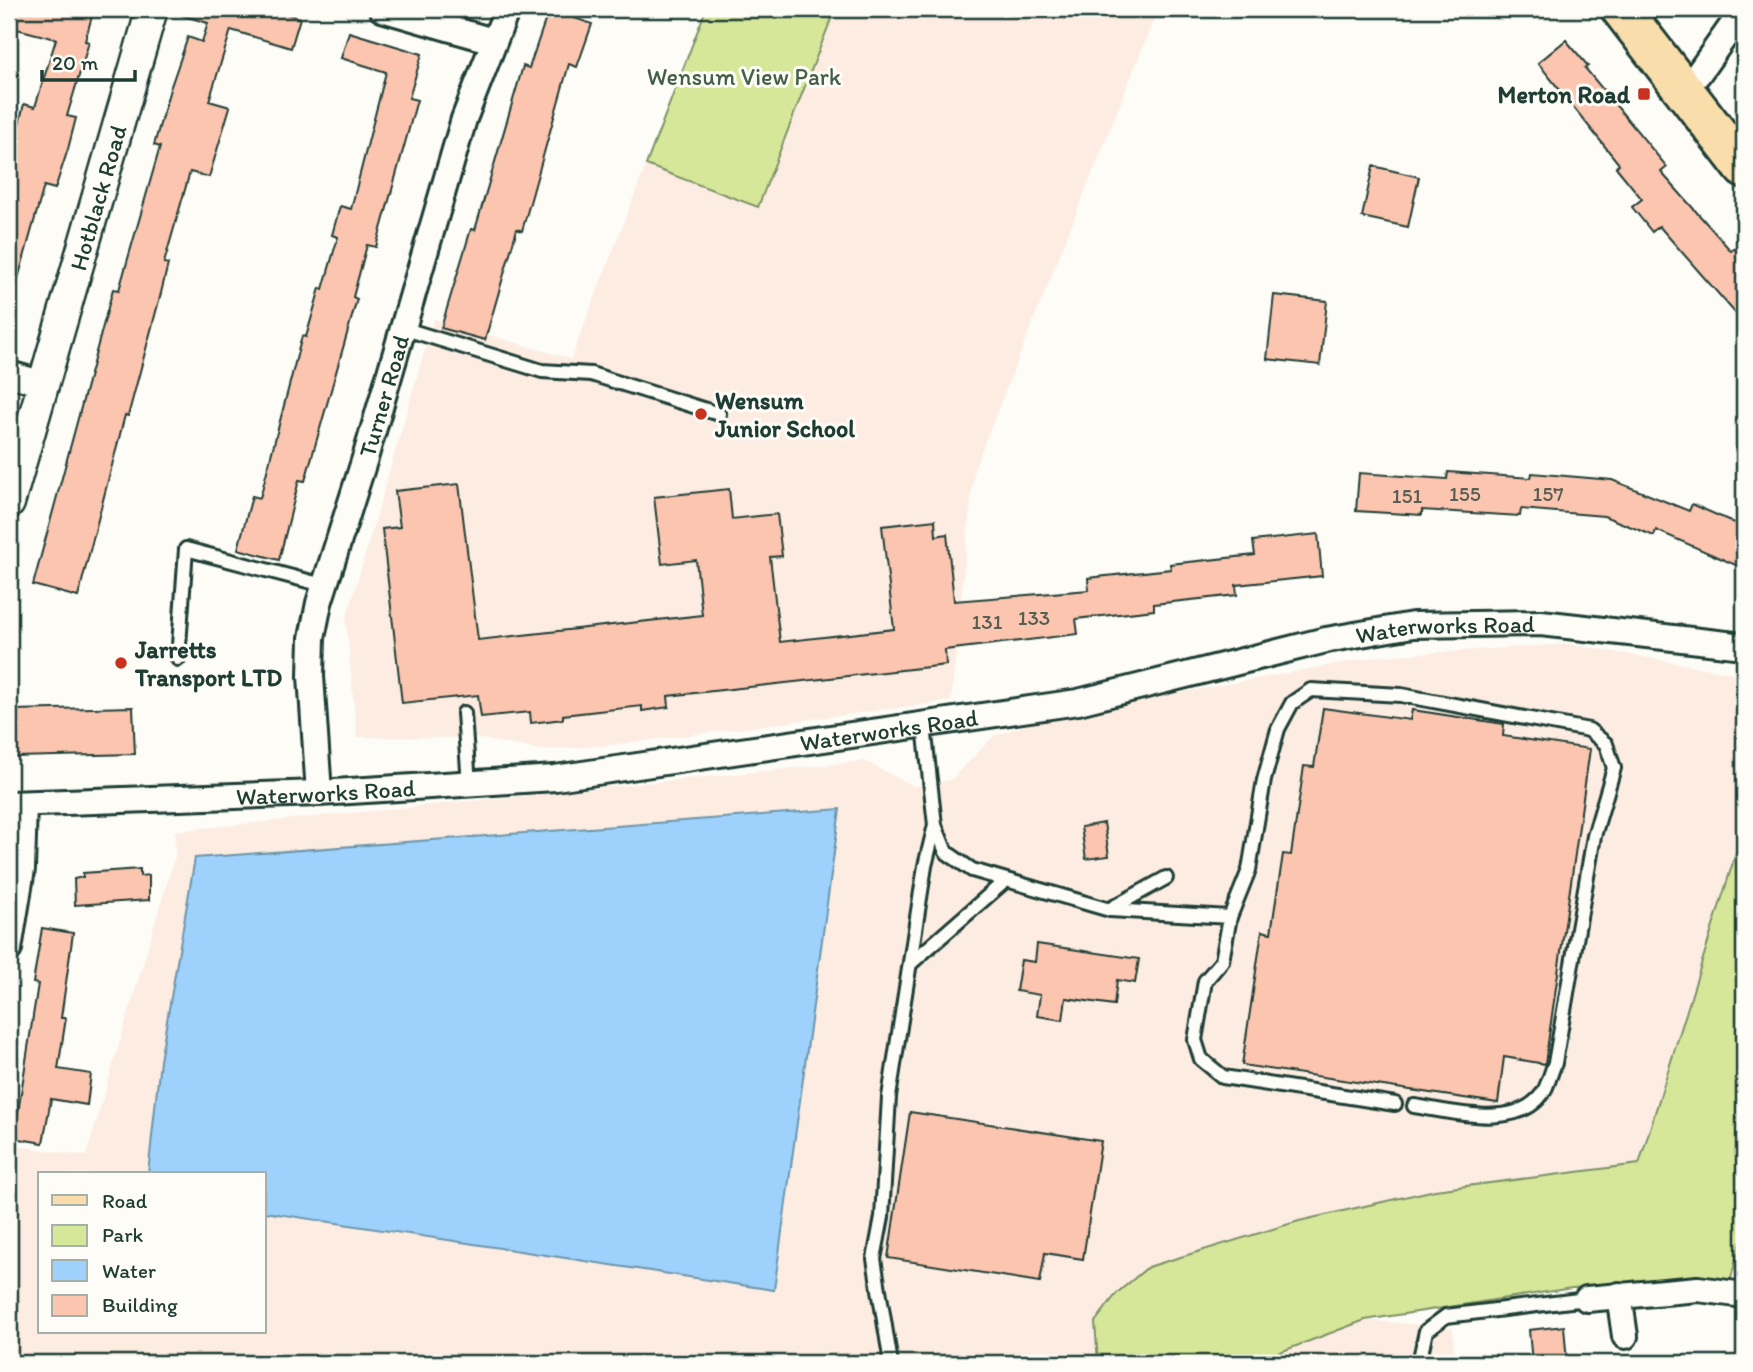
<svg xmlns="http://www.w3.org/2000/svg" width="1753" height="1372" font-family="Itim,sans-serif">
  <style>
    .built { fill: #fdece1; fill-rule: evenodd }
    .green { fill: #d7e79a; stroke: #7b9267; stroke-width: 2 }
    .water { fill: #9ed1fb; stroke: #6b96ab; stroke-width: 2 }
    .building { fill: #fcc5af; stroke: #1f3d34; stroke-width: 2 }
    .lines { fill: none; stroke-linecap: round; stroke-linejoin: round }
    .service-casing { stroke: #1f3d34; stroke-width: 18 }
    .minor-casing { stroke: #1f3d34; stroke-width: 30 }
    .tertiary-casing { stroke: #1f3d34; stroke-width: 35 }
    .primary-casing { stroke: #1f3d34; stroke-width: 44 }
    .service { stroke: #fdfcf7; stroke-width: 12 }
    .minor { stroke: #fdfcf7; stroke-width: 24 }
    .tertiary { stroke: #fdfcf7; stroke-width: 30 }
    .primary { stroke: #f9ddab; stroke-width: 38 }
    .poi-dot { fill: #c8321e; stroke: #fdfcf7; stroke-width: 2.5 }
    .labels { text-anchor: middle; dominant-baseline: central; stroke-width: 6; stroke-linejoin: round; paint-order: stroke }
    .number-label { font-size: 21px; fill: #565f53 }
    .park-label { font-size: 24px; fill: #445f48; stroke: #fdfcf7 }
    .poi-label { font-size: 24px; font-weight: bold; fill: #1f3d34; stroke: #fdfcf7; text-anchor: start }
    .street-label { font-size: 24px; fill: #1f3d34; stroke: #fdfcf7 }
  </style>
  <rect width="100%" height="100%" fill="#fdfcf7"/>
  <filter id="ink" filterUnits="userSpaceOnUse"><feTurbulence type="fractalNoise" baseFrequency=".0143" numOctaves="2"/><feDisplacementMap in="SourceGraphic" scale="14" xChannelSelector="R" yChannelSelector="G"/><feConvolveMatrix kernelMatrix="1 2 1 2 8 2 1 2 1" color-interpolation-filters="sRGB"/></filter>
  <g filter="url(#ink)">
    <!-- built -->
    <g class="built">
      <path d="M835 9H1158L974 469 951 701 611 745 541 750 476 738 357 737 346 620 434 319 571 359 646 165 758 207Z"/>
      <path d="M1569 644 1744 675V827L1639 1164 1435 1190 1299 1221 1148 1267 1095 1322 1098 1363H9V1145L86 1156 175 856V831L864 761 914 786 951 780 994 736 1049 717 1380 656ZM40 1174H264V1332H40Z"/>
      <path d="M1365 1320 1453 1328 1455 1363H1251Z"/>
    </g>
    <!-- green -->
    <g class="green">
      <path d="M706 9H835L758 207 646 165Z"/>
      <path d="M1744 827V1230L1730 1282 1572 1288 1365 1320 1251 1363H1098L1095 1322 1117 1293 1148 1267 1299 1221 1435 1190 1639 1164Z"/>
    </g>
    <!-- water -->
    <path class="water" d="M840 809 774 1290 264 1212V1174H148L160 1061 195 858Z"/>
    <!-- building -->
    <g class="building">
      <path d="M9 9H94L85 41 89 42 67 116 76 118 68 149 55 189 44 186 16 286 9 285V142L14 144 24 104 35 107 56 39 9 27Z"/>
      <path d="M182 9H270L300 18 291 48 231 30 209 101 230 107 209 177 190 172 164 263 168 264 161 293 128 416 125 415 78 597 33 585 113 289 119 290 160 147 154 145 170 89 188 37 202 42 208 23 181 15Z"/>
      <path d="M549 9 592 24 577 67 569 64 522 231 517 229 485 340 441 328 471 229 475 230 523 66 529 68Z"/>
      <path d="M349 32 422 54 409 98 417 100 376 247 367 245 353 297 357 299 305 481 299 480 279 560 238 549 252 496 260 498 302 336 306 337 320 288 323 289 338 237 332 235 340 206 351 209 386 72 341 58Z"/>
      <path d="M1566 40 1588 66 1585 68 1667 167 1661 172 1731 251 1734 248 1744 261V323L1659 226 1652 232 1632 207 1642 199 1616 167 1619 164 1538 63Z"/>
      <path d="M1373 166 1419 177 1408 227 1362 217Z"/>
      <path d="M1274 295 1327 301 1320 365 1267 359Z"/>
      <path d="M1448 472 1531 478 1532 473 1612 480 1689 511 1692 504 1744 527V551L1738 566 1656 530 1654 536 1604 516 1521 509 1520 516 1422 510V515L1356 511 1359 473 1447 479Z"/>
      <path d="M459 484 478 640 702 615 696 560 662 564 654 497 729 489 732 519 777 514 782 556 770 557 780 642 894 629 882 526 935 520 936 536 947 534 954 601 1089 590 1088 578 1171 569 1170 564 1255 555 1253 541 1318 534 1322 576 1236 585 1237 595 1154 604V610L1076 619 1078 634 945 650 946 665 668 696 669 707 642 711V706L563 715V719L531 723 530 712 481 717 478 695 402 703 382 529 400 527 395 491Z"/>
      <path d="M133 707 135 754 15 757 9 747 14 710Z"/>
      <path d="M1323 708 1410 720 1412 710 1504 724 1503 736 1590 749 1545 1064 1504 1057 1498 1103 1242 1065 1262 931 1271 933 1283 854 1291 855 1304 766 1314 767Z"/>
      <path d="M1104 823 1109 856 1086 859 1081 827Z"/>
      <path d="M140 869V876L149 875V900L75 905 74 879 83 877V873Z"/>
      <path d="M42 928 73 933 61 1018H66L58 1069 91 1074 87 1105 51 1099 43 1143 14 1138 38 984 33 983Z"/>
      <path d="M1037 944 1139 959 1135 983 1117 980 1114 1005 1066 998 1063 1020 1037 1016 1040 995 1016 991 1021 960 1035 962Z"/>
      <path d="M910 1112 1101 1141 1083 1259 1045 1253 1040 1282 888 1258Z"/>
      <path d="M1564 1326 1567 1363H1532L1529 1330Z"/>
    </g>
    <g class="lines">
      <defs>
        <g id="service">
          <path d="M402 328 542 371 591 374 719 414"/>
          <path d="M178 659 186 549 323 585"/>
          <path d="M464 713 469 785"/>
          <path d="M924 726 935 825 946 852 972 870 1110 910 1230 917 1222 961 1205 981 1195 1040 1201 1059 1223 1077 1395 1104"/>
          <path d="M1110 909 1166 878"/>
          <path d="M1230 917 1249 870 1264 780 1278 729 1292 703 1311 690 1401 695 1589 730 1606 744 1614 768 1594 836 1555 1063C1551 1072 1548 1085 1543 1093 1516 1131 1451 1111 1414 1106"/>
          <path d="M910 964 1005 881"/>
          <path d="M891 1363 874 1259 882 1217 889 1097 925 866 935 825"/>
          <path d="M1419 1363 1426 1331 1446 1316 1587 1299"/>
        </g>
        <g id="minor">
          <path d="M382 9 493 41"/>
          <path d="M1684 89 1698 74 1744 9"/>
          <path d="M9 374 44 384"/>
          <path id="s1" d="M319 793 311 676 312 638 319 603 366 455 464 119 507 9"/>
          <path id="s2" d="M9 804 319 793 555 778 1078 702 1326 640 1413 625 1541 623 1744 646"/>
          <path d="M9 949 22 869 24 804"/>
          <path d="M1619 1295 1625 1336"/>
          <path d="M1587 1299 1698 1289 1744 1295"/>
        </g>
        <g id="tertiary">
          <path id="s3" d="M9 503 152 9"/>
        </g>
        <path id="primary" d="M1621 9 1744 168"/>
      </defs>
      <!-- service casing -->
      <use href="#service" class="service-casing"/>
      <!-- minor casing -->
      <use href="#minor" class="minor-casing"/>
      <!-- tertiary casing -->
      <use href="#tertiary" class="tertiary-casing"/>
      <!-- primary casing -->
      <use href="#primary" class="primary-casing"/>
      <!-- service -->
      <use href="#service" class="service"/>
      <!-- minor -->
      <use href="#minor" class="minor"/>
      <!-- tertiary -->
      <use href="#tertiary" class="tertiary"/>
      <!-- primary -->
      <use href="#primary" class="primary"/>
    </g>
  </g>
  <!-- markers -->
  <g class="poi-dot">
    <rect x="1637" y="87" width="14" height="14" rx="3.5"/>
    <circle cx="701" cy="414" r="7"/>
    <circle cx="121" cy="663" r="7"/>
  </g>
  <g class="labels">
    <!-- number labels -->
    <g class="number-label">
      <text x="1465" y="493">155</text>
      <text x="1548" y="493">157</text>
      <text x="1407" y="495">151</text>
      <text x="1034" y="617">133</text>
      <text x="987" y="621">131</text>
    </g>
    <!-- park labels -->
    <g class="park-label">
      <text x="744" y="76">Wensum View Park</text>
    </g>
    <!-- poi labels -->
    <g class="poi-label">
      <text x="1630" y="94" text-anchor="end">Merton Road</text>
      <text x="715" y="400">Wensum<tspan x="715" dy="28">Junior School</tspan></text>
      <text x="135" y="649">Jarretts<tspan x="135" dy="28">Transport LTD</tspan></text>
    </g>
    <!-- street labels -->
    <g class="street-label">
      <text stroke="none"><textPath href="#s3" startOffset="318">Hotblack Road</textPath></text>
      <text stroke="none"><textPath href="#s1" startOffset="408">Turner Road</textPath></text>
      <text stroke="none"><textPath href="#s2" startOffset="1451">Waterworks Road</textPath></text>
      <text stroke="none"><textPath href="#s2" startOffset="884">Waterworks Road</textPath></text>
      <text stroke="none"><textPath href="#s2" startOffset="317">Waterworks Road</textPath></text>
    </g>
  </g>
  <!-- margin -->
  <rect width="1753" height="1372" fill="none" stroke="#fdfcf7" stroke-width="35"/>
  <rect x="18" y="18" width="1718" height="1337" fill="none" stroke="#1f3d34" stroke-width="2.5" filter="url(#ink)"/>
  <!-- legend -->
  <rect x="38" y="1172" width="228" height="161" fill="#fdfcf7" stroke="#a4b0a9" stroke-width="2"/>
  <rect x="52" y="1195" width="35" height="10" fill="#f9ddab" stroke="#a4b0a9" stroke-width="2"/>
  <text x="102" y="1208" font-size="21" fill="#1f3d34">Road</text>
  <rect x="52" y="1225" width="35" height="21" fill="#d7e79a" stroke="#a4b0a9" stroke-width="2"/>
  <text x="102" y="1242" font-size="21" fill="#1f3d34">Park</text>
  <rect x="52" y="1260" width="35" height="21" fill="#9ed1fb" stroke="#a4b0a9" stroke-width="2"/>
  <text x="102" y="1278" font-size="21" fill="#1f3d34">Water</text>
  <rect x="52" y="1295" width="35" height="21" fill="#fcc5af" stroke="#a4b0a9" stroke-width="2"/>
  <text x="102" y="1312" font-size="21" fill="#1f3d34">Building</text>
  <!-- scale -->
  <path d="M42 70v10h93v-10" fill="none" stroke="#1f3d34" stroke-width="3.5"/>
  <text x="52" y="70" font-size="21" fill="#1f3d34" stroke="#fdfcf7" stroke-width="5" paint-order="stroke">20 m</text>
</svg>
